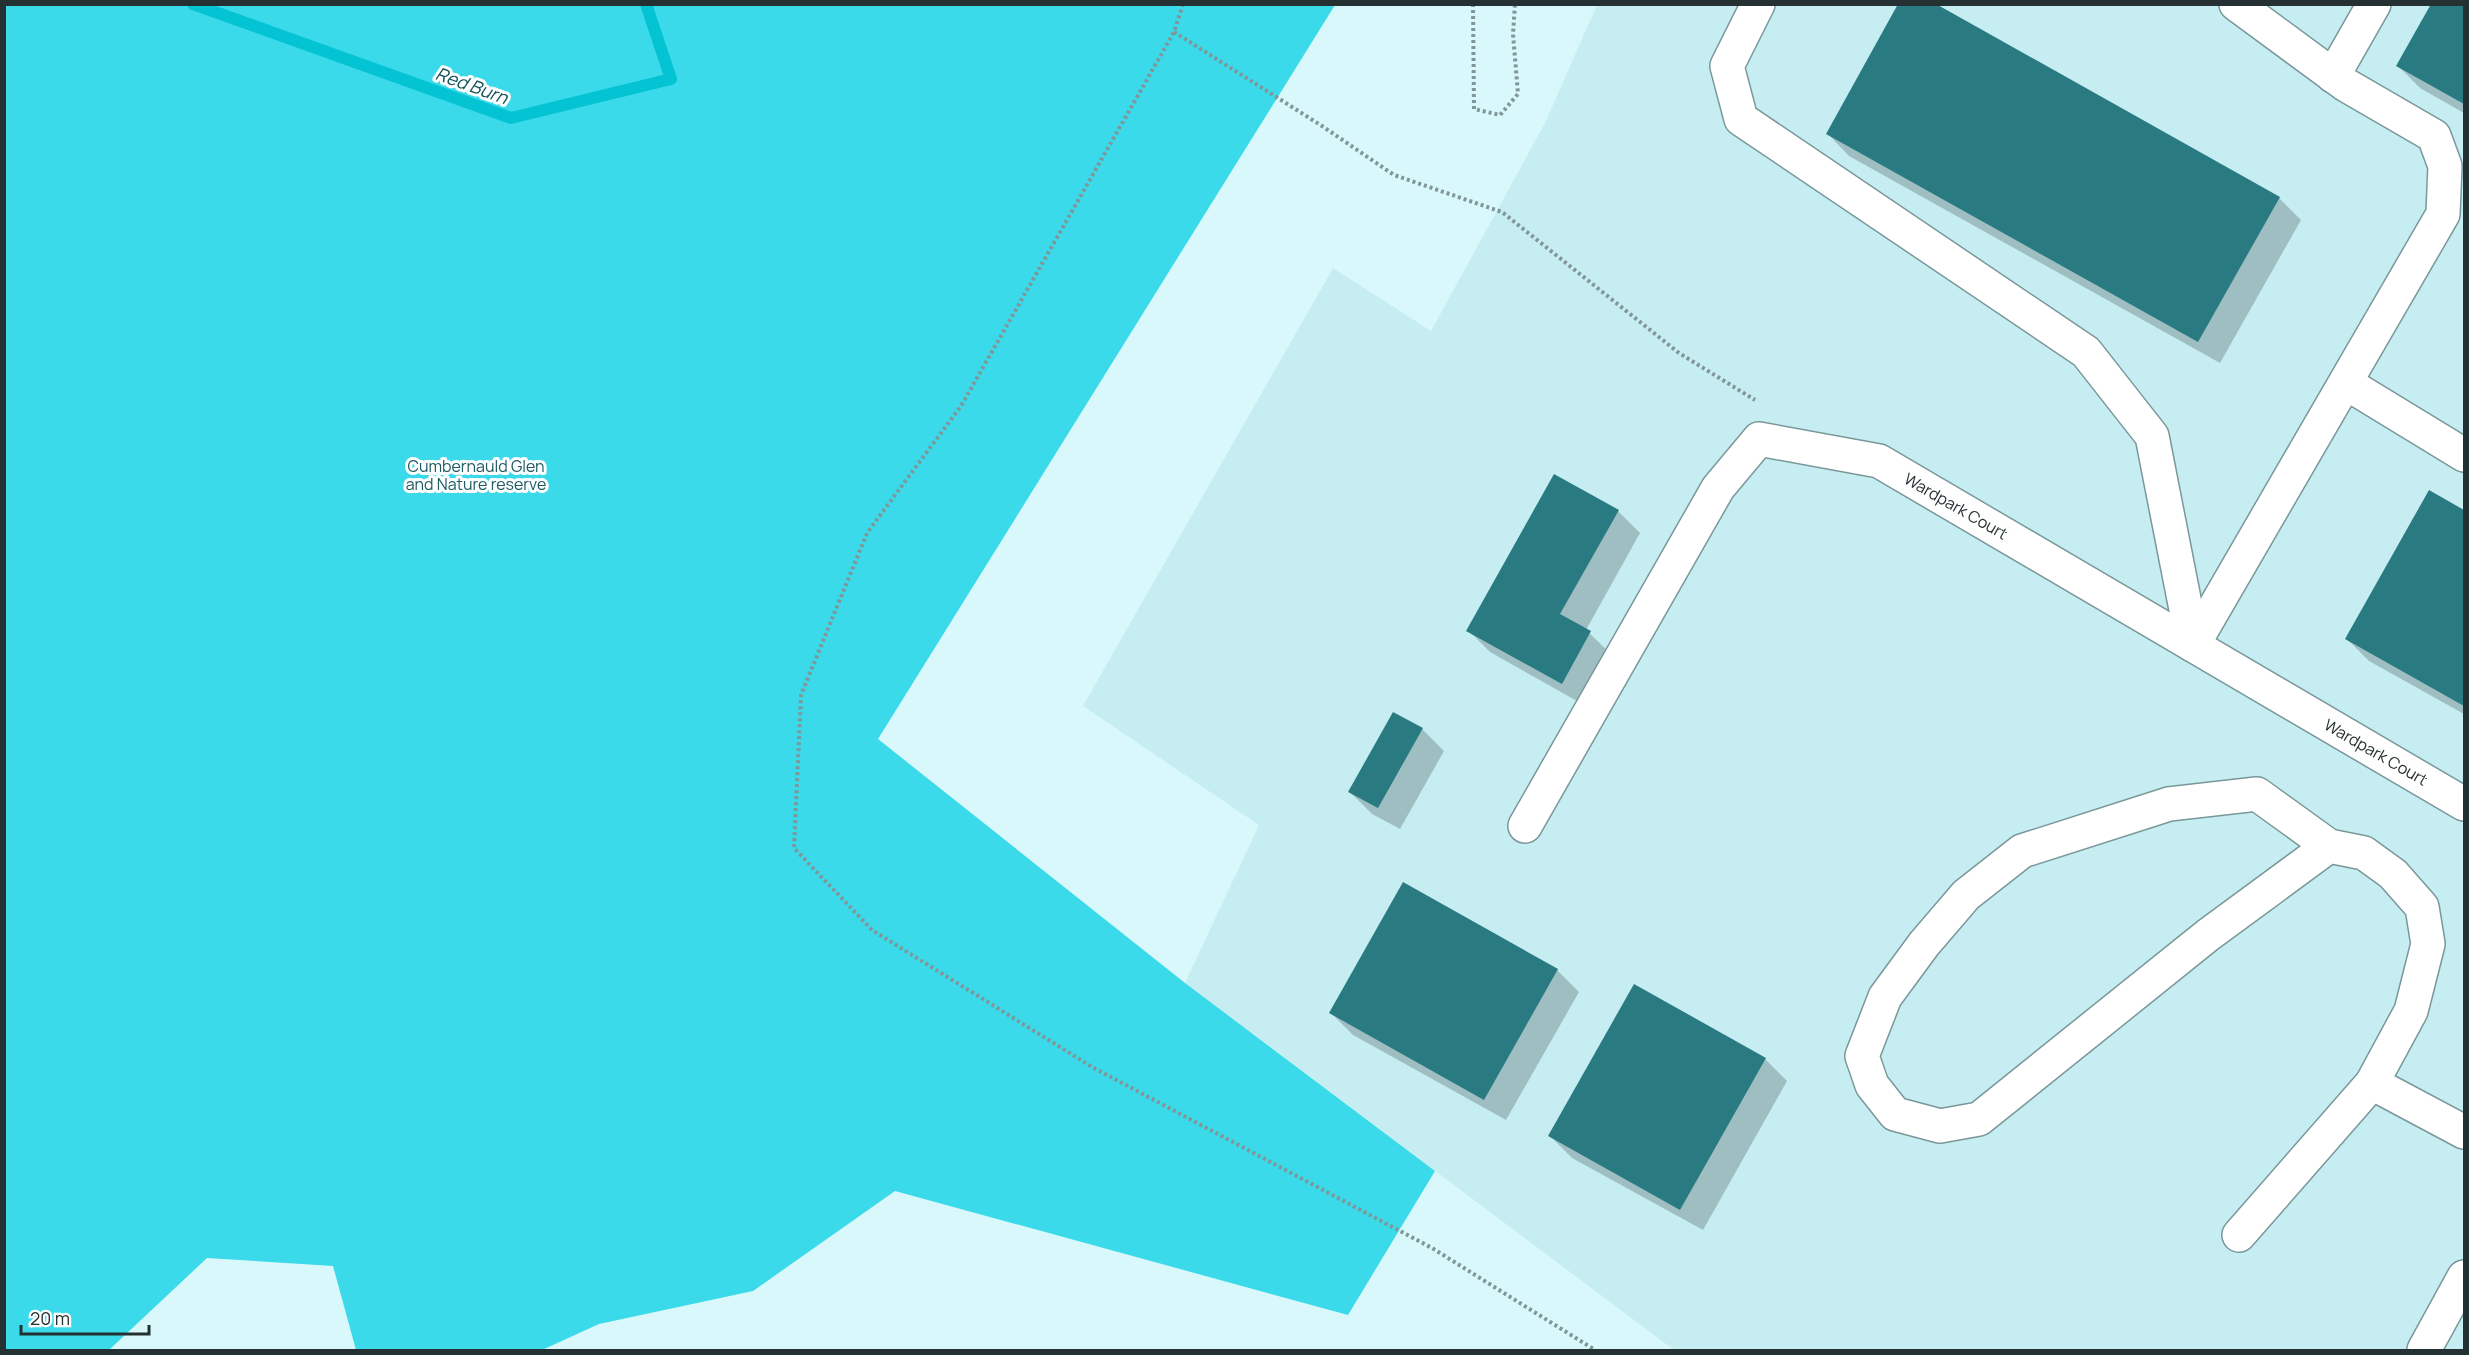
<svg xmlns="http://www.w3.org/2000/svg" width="2469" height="1355" font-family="Manrope,sans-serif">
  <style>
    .built { fill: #c6eef2 }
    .forest { fill: #3adaea }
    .shadow { fill: #0003 }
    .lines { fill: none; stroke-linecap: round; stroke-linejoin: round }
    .stream { stroke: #04c4d4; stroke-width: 12 }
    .building { fill: #2a7a82 }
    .minor-casing { stroke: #7a979a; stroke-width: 36 }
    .path { stroke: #809698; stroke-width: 4; stroke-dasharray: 3 3; stroke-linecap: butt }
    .minor { stroke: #fff; stroke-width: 33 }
    .labels { text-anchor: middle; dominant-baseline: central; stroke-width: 6; stroke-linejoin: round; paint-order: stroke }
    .park-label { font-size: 16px; fill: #1c5b62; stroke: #fefefe }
    .street-label { font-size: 16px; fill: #243031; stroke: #fefefe }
    .water-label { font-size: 18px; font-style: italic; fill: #105259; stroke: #fefefe }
  </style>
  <rect width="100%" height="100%" fill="#d9f8fb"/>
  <!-- built -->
  <path class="built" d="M1597 5H2464V1350H1674L1185 983 1259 825 1083 706 1333 268 1431 331 1545 123Z"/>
  <!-- forest -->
  <path class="forest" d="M5 4 1335 5 878 739 1185 983 1435 1171 1348 1315 895 1191 753 1291 599 1324 542 1350H356L333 1266 207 1258 109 1350H5Z"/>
  <!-- shadow -->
  <g class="shadow">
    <path d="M2433 4H2464V113L2420 88 2398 66Z"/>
    <path d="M1828 134 2279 198 2301 220 2220 363 1849 156Z"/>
    <path d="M2429 492 2464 512V714L2369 661 2347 639Z"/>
    <path d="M1618 511 1640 533 1586 630 1612 655 1584 705 1490 652 1468 630Z"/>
    <path d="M1422 729 1444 751 1400 829 1372 814 1350 792Z"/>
    <path d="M1557 970 1579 992 1506 1120 1353 1035 1331 1013Z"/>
    <path d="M1765 1059 1787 1081 1703 1230 1572 1158 1550 1136Z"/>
  </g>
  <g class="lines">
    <!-- stream -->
    <path class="stream" d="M193 4 511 118 671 79 646 4"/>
  </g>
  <!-- building -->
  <g class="building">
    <path d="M1898 4H1936L2280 197 2198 342 1826 134Z"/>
    <path d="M2431 4H2464V104L2396 66Z"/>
    <path d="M1554 474 1619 510 1560 614 1591 631 1562 684 1466 631Z"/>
    <path d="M2429 490 2464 510V706L2345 639Z"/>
    <path d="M1393 712 1423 728 1378 808 1348 792Z"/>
    <path d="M1403 882 1558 969 1484 1100 1329 1013Z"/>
    <path d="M1634 984 1766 1058 1680 1210 1548 1136Z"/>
  </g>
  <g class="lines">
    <defs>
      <g id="minor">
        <path d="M1758 4 1727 66 1741 119 2086 352 2152 436 2193 645"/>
        <path d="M2333 76 2374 4"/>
        <path d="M2346 383 2464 455"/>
        <path d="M2193 645 2443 214 2445 166 2434 136 2346 85 2236 4"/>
        <path d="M1525 826 1718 488 1759 439 1879 461 2464 804"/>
        <path d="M2329 846 2208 935 1979 1119 1940 1126 1895 1114 1872 1085 1862 1056 1885 997 1924 944 1966 895 2022 851 2169 804 2257 794 2329 846 2364 853 2393 874 2422 907 2428 944 2411 1011 2372 1083"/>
        <path d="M2239 1235 2372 1083 2464 1132"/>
        <path d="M2424 1350 2464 1277"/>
      </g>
    </defs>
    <!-- minor casing -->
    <use href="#minor" class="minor-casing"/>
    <!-- path -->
    <g class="path">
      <path d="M1183 4 1174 32 961 406 867 533 801 695 794 848 872 930 1092 1067 1432 1248 1595 1350"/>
      <path d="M1473 4 1474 109 1500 115 1518 94 1513 34 1515 4"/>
      <path d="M1174 32 1322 126 1394 175 1502 212 1679 353 1755 400"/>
    </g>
    <!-- minor -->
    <use href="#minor" class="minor"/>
  </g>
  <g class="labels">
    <!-- park labels -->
    <g class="park-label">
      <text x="476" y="466">Cumbernauld Glen<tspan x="476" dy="18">and Nature reserve</tspan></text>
    </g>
    <!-- street labels -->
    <g class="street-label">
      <text transform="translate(1956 506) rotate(30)">Wardpark Court</text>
      <text transform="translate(2376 752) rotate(30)">Wardpark Court</text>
    </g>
    <!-- water labels -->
    <g class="water-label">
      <text transform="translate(472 85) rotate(20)">Red Burn</text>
    </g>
  </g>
  <!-- border -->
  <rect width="2469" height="1355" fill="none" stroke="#243031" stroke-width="12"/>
  <!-- scale -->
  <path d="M21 1325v9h128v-9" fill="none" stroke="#243031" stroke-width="3"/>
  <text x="30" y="1325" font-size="18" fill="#243031" stroke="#fefefe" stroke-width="4.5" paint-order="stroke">20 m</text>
</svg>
